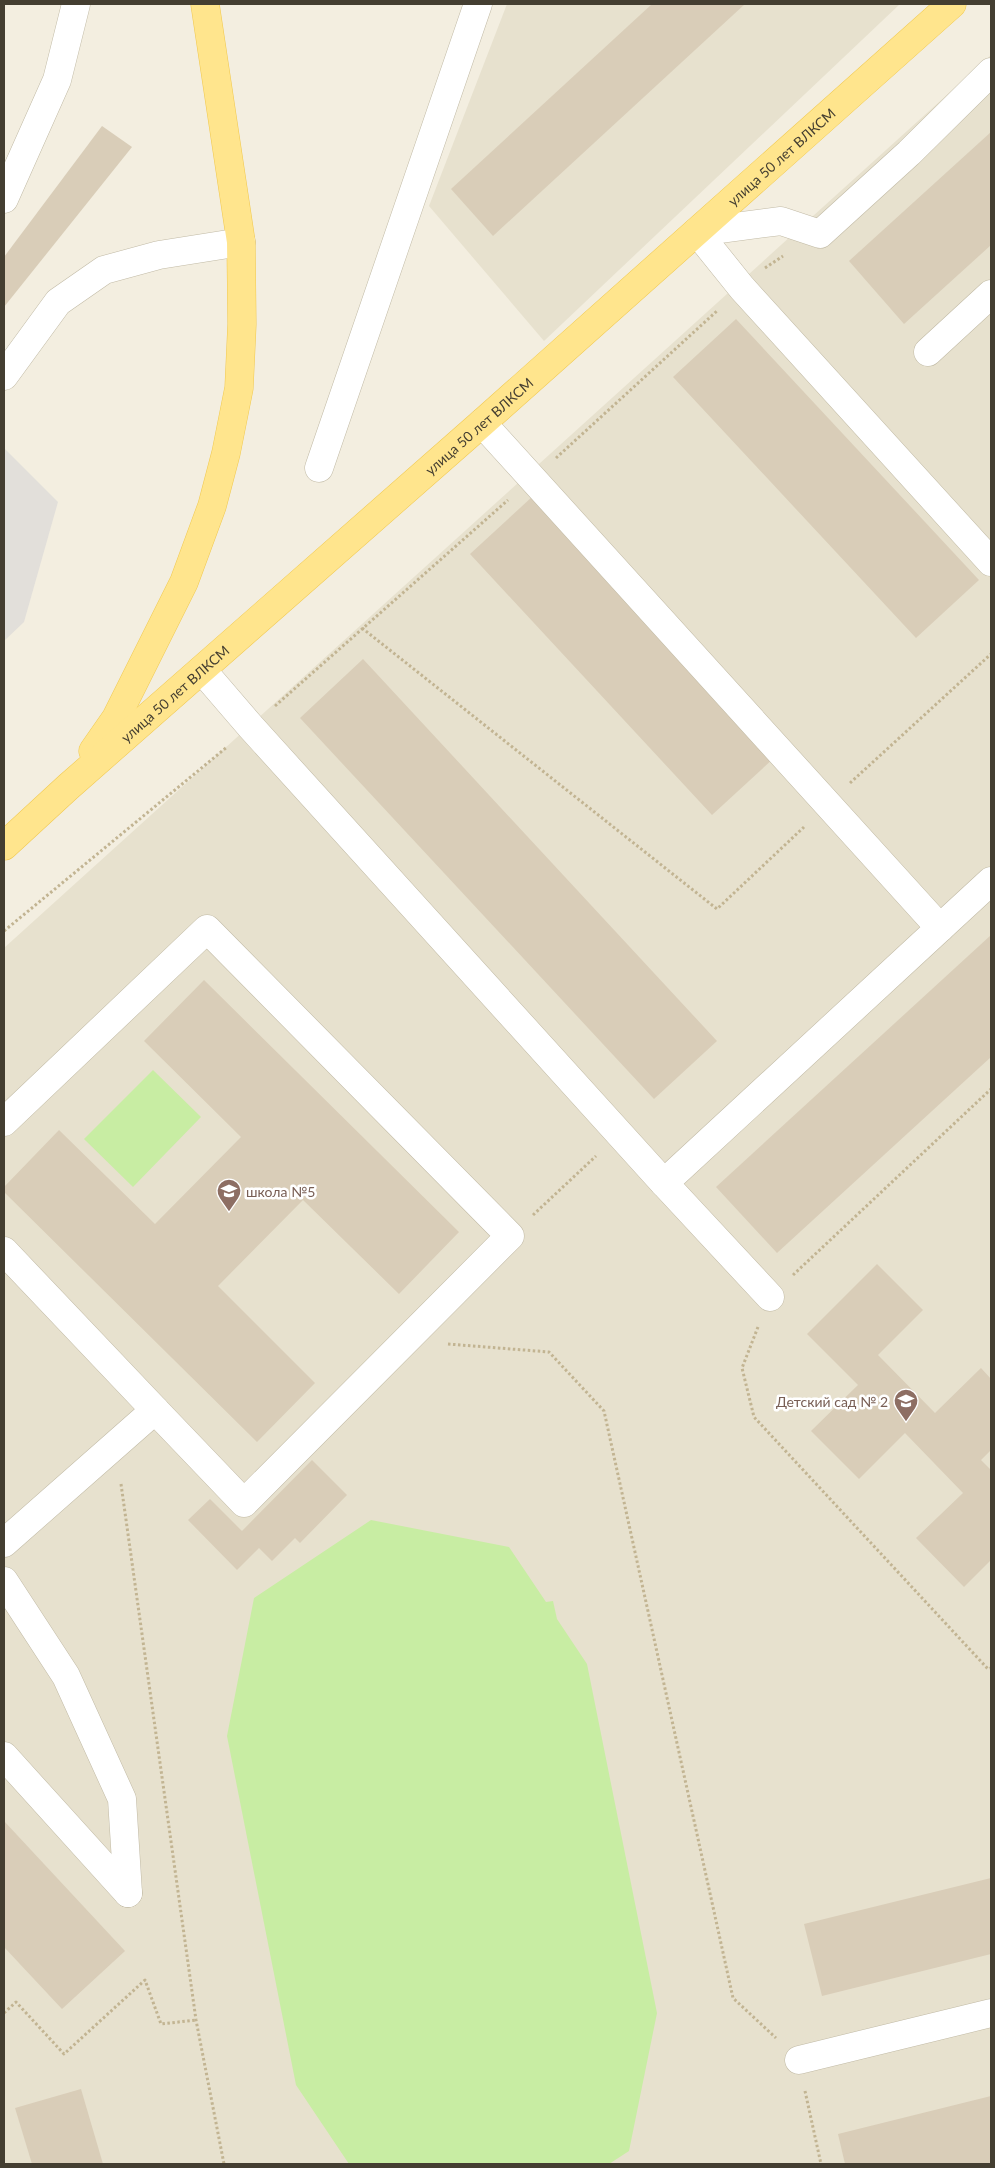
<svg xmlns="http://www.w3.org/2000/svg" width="995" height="2168" font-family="Lato,sans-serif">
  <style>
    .residential { fill: #e7e1ce }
    .green { fill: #c8eda3 }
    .parking { fill: #e2dfda }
    .building { fill: #d9cdb8 }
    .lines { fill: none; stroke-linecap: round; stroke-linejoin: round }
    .minor-casing { stroke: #c1baa5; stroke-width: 29 }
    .major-casing { stroke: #f1c950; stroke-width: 29 }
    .path { stroke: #c2b492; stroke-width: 3; stroke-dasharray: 2.5 2.5; stroke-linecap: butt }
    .minor { stroke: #fff; stroke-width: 28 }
    .major { stroke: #ffe58d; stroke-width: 28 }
    .labels { text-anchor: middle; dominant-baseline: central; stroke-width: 5; stroke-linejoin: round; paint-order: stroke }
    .street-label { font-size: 14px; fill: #443e31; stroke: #fff }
    .education-label { font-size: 14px; fill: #785e54; stroke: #fff; text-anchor: start }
  </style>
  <rect width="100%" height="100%" fill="#f3eee0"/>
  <!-- residential -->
  <g class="residential">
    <path d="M507 4H900L544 341 429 206Z"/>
    <path d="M991 55V2164H4V948Z"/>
  </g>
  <!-- green -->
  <g class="green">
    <path d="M153 1070 201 1117 133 1187 84 1139Z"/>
    <path d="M371 1520 509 1547 546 1602 553 1601 557 1619 587 1664 657 2013 629 2151 609 2164H349L296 2085 227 1736 254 1598Z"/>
  </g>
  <!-- parking -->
  <path class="parking" d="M4 448 58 502 24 622 4 641Z"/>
  <!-- building -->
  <g class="building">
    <path d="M652 4H745L493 236 451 189Z"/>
    <path d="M102 126 132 147 4 307V257Z"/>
    <path d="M991 132V245L904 324 849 261Z"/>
    <path d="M736 319 979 580 916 638 673 377Z"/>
    <path d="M533 496 775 757 712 815 470 554Z"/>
    <path d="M363 659 717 1041 654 1099 300 718Z"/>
    <path d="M991 935V1057L777 1253 716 1187Z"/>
    <path d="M204 980 459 1232 399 1294 303 1200 218 1286 315 1383 257 1442 4 1192V1187L59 1130 155 1224 241 1137 144 1041Z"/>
    <path d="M877 1264 923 1310 878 1355 935 1413 981 1368 991 1379V1450L981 1460 991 1470V1560L964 1587 916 1538 963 1493 905 1433 859 1479 811 1431 858 1385 807 1334Z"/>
    <path d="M312 1460 347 1495 300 1543 295 1538 272 1561 259 1548 237 1570 188 1520 210 1499 242 1531Z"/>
    <path d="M4 1821 125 1951 62 2009 4 1947Z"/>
    <path d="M991 1878V1954L822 1996 804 1924Z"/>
    <path d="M81 2089 103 2164H32L15 2108Z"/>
    <path d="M991 2096V2164H845L838 2134Z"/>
  </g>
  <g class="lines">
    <defs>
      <g id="minor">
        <path d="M4 199 57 80 76 4"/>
        <path d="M697 232 742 288 991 562"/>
        <path d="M697 232 781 221 820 234 909 153 991 72"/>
        <path d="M928 352 991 294"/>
        <path d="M4 376 58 302 104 270 159 255 241 242"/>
        <path d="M319 468 478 4"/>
        <path d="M202 670 251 727 664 1183 940 928 482 423"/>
        <path d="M940 928 991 881"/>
        <path d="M4 1122 207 929 510 1236 244 1503 155 1410"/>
        <path d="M664 1183 770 1297"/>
        <path d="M4 1251 155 1410 4 1543"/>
        <path d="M4 1581 66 1676 122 1799 128 1893"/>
        <path d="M4 1756 128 1893"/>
        <path d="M799 2060 991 2013"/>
      </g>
      <g id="major">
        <path d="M93 751 116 718 184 582 212 506 226 453 239 388 242 324 241 242 205 4"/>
        <path id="s1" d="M4 846 68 787 482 423 952 4"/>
      </g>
    </defs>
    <!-- minor casing -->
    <use href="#minor" class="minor-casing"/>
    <!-- major casing -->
    <use href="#major" class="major-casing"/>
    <!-- path -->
    <g class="path">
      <path d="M765 268 783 256"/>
      <path d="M556 458 718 310"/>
      <path d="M362 628 717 909 804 827"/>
      <path d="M275 706 508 500"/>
      <path d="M850 783 991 654"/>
      <path d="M4 931 227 747"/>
      <path d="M533 1215 596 1156"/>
      <path d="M793 1275 991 1089"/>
      <path d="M758 1327 742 1368 754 1417 988 1669 991 1668"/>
      <path d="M448 1344 549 1352 604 1411 733 1998 776 2038"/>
      <path d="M121 1484 196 2020 224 2164"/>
      <path d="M4 2013 16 2002 64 2054 145 1980 161 2024 196 2020"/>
      <path d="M805 2091 821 2164"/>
    </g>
    <!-- minor -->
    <use href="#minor" class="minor"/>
    <!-- major -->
    <use href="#major" class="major"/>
  </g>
  <!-- icons -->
  <defs>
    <symbol id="school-pin" viewBox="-11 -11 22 30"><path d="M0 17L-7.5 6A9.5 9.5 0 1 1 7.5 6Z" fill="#8d6e63" stroke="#fff"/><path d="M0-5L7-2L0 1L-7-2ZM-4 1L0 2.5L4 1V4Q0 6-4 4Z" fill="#fff"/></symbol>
  </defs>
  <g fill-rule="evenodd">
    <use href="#school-pin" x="215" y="1177" width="28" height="38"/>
    <use href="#school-pin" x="892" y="1387" width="28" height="38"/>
  </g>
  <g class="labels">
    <!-- street labels -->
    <g class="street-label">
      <text stroke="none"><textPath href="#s1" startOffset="1039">улица 50 лет ВЛКСМ</textPath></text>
      <text stroke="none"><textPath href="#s1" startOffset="634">улица 50 лет ВЛКСМ</textPath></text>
      <text stroke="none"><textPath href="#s1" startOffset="229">улица 50 лет ВЛКСМ</textPath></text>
    </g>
    <!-- education labels -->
    <g class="education-label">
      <text x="246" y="1191">школа №5</text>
      <text x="888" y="1401" text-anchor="end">Детский сад № 2</text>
    </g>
  </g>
  <!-- border -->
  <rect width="995" height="2168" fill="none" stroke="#443e31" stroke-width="10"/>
</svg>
